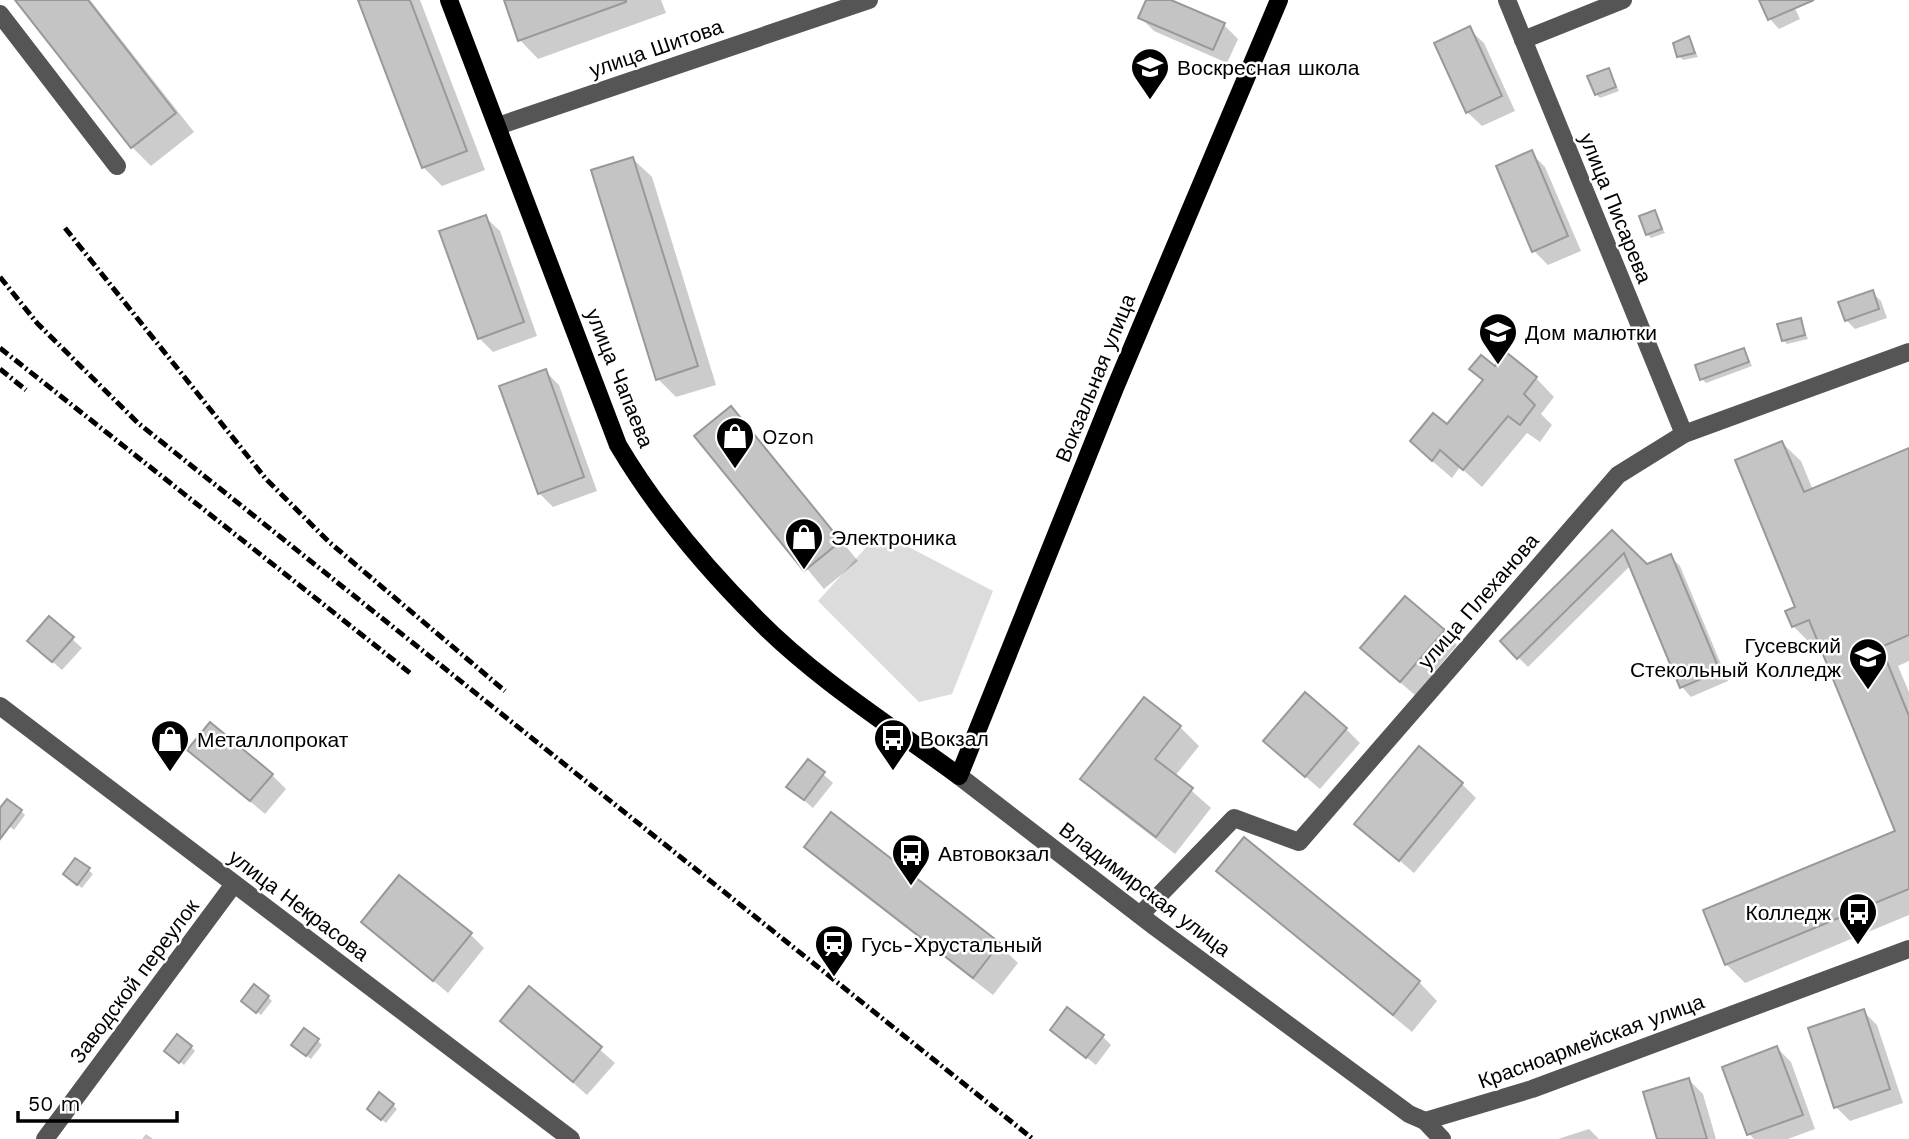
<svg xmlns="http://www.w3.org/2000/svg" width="1909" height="1139" font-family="'Work Sans',sans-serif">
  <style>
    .green { fill: #dcdcdc }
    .shadow { fill: #0003 }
    .building { fill: #c4c4c4; stroke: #999; stroke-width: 2 }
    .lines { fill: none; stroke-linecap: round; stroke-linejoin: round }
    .minor { stroke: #555; stroke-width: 18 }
    .major { stroke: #000; stroke-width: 18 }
    .rail { stroke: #000; stroke-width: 5; stroke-dasharray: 10 3.5 2 3.5; stroke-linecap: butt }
    .labels { text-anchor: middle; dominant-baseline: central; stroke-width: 5; stroke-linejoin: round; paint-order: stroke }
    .street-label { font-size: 21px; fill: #000; stroke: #fff }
    .poi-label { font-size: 21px; fill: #000; stroke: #fff; text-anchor: start }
  </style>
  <rect width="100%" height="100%" fill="#fff"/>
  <!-- green -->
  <path class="green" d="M880 532 993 591 952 694 919 702 818 601Z"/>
  <!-- shadow -->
  <g class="shadow">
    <path d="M25 0H90L194 132 151 166 132 147Z"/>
    <path d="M360 0H420L485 170 442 186 423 167Z"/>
    <path d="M505 0H661L666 13 538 59 520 40Z"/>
    <path d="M1147 0H1167L1224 25 1238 39 1227 63 1154 31 1140 17Z"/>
    <path d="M1761 0H1791L1800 19 1779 29 1770 19Z"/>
    <path d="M1469 29 1484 43 1515 111 1482 126 1467 112Z"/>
    <path d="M1688 38 1698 57 1683 60 1679 56Z"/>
    <path d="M1608 70 1619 91 1600 98 1596 94Z"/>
    <path d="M1531 153 1545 167 1581 251 1548 265 1534 251Z"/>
    <path d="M633 159 652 177 716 385 676 397 658 379Z"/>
    <path d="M1654 212 1665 233 1651 238 1647 234Z"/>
    <path d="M485 217 500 231 537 336 493 352 479 338Z"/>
    <path d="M1872 292 1881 301 1887 318 1855 329 1846 320Z"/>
    <path d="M1800 320 1808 339 1787 344 1783 340Z"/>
    <path d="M1744 350 1752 366 1706 383 1702 379Z"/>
    <path d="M1495 368 1536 378 1554 397 1541 414 1552 425 1540 442 1527 433 1482 487 1460 467 1452 478 1431 460 1484 381 1472 369Z"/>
    <path d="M545 371 559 385 597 491 553 507 539 493Z"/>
    <path d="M731 408 858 561 824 589 696 436Z"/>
    <path d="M1782 443 1801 461 1813 490 1909 450V661L1898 666 1909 692V915L1745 983 1726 964 1898 832 1819 642 1812 645 1793 626 1798 608Z"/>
    <path d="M1612 532 1646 566 1670 556 1680 566 1728 681 1691 697 1682 687 1631 565 1528 667 1502 641Z"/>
    <path d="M49 618 82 648 62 670 39 650Z"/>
    <path d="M1443 631 1457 645 1415 695 1376 662Z"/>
    <path d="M1180 727 1199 746 1175 776 1211 808 1175 854 1101 797 1083 778Z"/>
    <path d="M1346 729 1360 743 1320 789 1279 754Z"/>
    <path d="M189 750 272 775 286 789 265 814Z"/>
    <path d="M808 761 833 783 813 808 788 787Z"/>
    <path d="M1462 784 1476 798 1414 873 1357 824Z"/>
    <path d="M0 811H21L25 815 14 830 0 819Z"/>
    <path d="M831 815 999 945 1018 963 993 995 825 865 806 847Z"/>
    <path d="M76 860 93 874 82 888 69 878Z"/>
    <path d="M1218 871 1419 982 1437 1001 1412 1032Z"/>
    <path d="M363 922 470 934 484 948 448 993Z"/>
    <path d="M530 988 615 1063 587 1095 502 1021Z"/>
    <path d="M268 997 272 1001 261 1015 248 1005Z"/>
    <path d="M1863 1011 1877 1025 1903 1103 1850 1121 1836 1107Z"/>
    <path d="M1052 1030 1102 1036 1111 1045 1096 1065Z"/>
    <path d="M318 1041 322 1045 311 1059 298 1049Z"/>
    <path d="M191 1047 195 1051 184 1065 171 1055Z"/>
    <path d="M1777 1048 1791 1062 1815 1129 1788 1139H1754L1749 1134Z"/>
    <path d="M1689 1080 1703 1094 1716 1139H1659Z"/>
    <path d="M393 1105 397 1109 386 1123 373 1113Z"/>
    <path d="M1589 1129 1599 1139H1558Z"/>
    <path d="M146 1134 153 1139H142Z"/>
  </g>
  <!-- building -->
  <g class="building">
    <path d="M15 0H88L176 113 131 148Z"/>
    <path d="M358 0H410L467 151 422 168Z"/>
    <path d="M504 0H626V2L518 41Z"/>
    <path d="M1146 0H1171L1225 23 1213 50 1138 18Z"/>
    <path d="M1759 0H1814L1768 20Z"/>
    <path d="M1470 26 1502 96 1466 113 1434 43Z"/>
    <path d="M1689 36 1695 53 1677 57 1673 43Z"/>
    <path d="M1609 68 1616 87 1595 95 1587 76Z"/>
    <path d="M1532 150 1568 236 1532 252 1496 166Z"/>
    <path d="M633 157 698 366 656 380 591 170Z"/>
    <path d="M1655 210 1662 229 1646 235 1639 216Z"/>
    <path d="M486 215 524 322 478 339 439 231Z"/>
    <path d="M1873 290 1879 309 1845 321 1838 302Z"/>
    <path d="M1801 318 1805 335 1782 341 1777 324Z"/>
    <path d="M1744 348 1749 362 1700 380 1695 365Z"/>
    <path d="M1506 352 1537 377 1524 394 1535 405 1520 425 1508 416 1463 470 1440 450 1432 461 1410 441 1433 413 1447 424 1483 380 1469 369 1481 355 1495 366Z"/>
    <path d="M546 369 584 477 538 494 499 386Z"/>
    <path d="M731 406 841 541 804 571 694 436Z"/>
    <path d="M1782 441 1804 492 1909 448V635L1881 647 1909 716V889L1725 965 1703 910 1895 831 1809 620 1792 627 1785 611 1795 607 1735 460Z"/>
    <path d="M1612 530 1647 564 1671 554 1720 671 1680 688 1624 553 1517 659 1500 641Z"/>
    <path d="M1405 596 1445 630 1400 682 1360 648Z"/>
    <path d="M49 616 74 637 52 662 27 641Z"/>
    <path d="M1305 692 1347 728 1305 777 1263 741Z"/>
    <path d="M1144 697 1181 726 1155 759 1193 788 1156 837 1080 779Z"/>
    <path d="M210 722 273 774 250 801 187 750Z"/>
    <path d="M1419 746 1463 783 1399 861 1354 824Z"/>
    <path d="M808 759 825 772 804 800 786 787Z"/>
    <path d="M7 799 22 810 0 839V808Z"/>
    <path d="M831 812 1000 943 973 978 804 847Z"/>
    <path d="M1244 837 1420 981 1393 1015 1216 871Z"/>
    <path d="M75 858 90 868 77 885 63 874Z"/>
    <path d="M399 875 472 933 433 981 361 922Z"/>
    <path d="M254 984 269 996 256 1013 241 1001Z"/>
    <path d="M529 986 602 1047 573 1082 500 1021Z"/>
    <path d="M1067 1007 1104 1035 1086 1058 1050 1030Z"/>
    <path d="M1864 1009 1890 1089 1834 1108 1808 1028Z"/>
    <path d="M304 1028 319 1039 306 1056 291 1045Z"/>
    <path d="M177 1034 192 1046 179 1063 164 1051Z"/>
    <path d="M1777 1046 1803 1115 1747 1135 1722 1067Z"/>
    <path d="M1689 1078 1707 1139H1657L1643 1092Z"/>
    <path d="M379 1092 394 1104 381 1120 367 1109Z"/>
  </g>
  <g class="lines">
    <!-- minor -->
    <g class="minor">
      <path d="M1507 0 1684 434"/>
      <path d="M0 14 117 166"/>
      <path d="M1523 40 1623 0"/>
      <path d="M498 126 869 0"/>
      <path d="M0 706 571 1139"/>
      <path d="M959 776 1154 926 1409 1114 1425 1121 1532 1089 1909 949"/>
      <path d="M1140 915 1234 818 1299 842 1618 475 1684 434 1909 352"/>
      <path d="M1425 1121 1442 1139"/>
      <path d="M45 1139 234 884"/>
    </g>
    <!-- major -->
    <path class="major" d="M449 0 618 445C656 509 704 566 757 619 816 679 891 726 959 776L1115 388 1279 0"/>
    <!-- rail -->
    <g class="rail">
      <path d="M65 228 266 479 329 542 505 691"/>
      <path d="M0 277 37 323 138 423 1033 1139"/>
      <path d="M0 348 410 673"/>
      <path d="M0 369 26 390"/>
    </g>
  </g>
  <!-- icons -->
  <defs>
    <symbol id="school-pin" viewBox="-11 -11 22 30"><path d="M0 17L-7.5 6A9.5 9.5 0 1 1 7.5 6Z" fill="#000" stroke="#fff"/><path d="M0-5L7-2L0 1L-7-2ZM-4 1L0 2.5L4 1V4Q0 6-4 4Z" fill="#fff"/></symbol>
    <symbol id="shop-pin" viewBox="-11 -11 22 30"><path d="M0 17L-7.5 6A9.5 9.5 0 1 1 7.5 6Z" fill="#000" stroke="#fff"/><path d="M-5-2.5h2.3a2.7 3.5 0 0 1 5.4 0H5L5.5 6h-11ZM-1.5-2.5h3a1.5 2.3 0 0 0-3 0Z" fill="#fff"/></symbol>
    <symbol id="university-pin" viewBox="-11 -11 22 30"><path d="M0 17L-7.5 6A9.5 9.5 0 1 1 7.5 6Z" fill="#000" stroke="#fff"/><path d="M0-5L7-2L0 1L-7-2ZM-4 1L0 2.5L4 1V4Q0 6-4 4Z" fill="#fff"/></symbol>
    <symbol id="bus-pin" viewBox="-11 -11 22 30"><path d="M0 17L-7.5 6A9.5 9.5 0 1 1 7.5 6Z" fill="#000" stroke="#fff"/><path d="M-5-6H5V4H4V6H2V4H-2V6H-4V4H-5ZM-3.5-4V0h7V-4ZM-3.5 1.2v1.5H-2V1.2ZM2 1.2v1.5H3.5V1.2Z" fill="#fff"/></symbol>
    <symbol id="station-pin" viewBox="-11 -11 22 30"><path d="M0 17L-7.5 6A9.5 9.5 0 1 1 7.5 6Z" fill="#000" stroke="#fff"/><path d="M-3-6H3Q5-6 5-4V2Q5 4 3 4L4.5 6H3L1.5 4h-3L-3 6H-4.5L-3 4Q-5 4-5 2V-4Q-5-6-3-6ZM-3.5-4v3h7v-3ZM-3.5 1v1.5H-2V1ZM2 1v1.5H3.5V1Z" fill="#fff"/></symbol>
  </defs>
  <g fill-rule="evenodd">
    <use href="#school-pin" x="1128" y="45" width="44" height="60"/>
    <use href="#school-pin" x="1476" y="310" width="44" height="60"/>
    <use href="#shop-pin" x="713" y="414" width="44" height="60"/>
    <use href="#shop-pin" x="782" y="515" width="44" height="60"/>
    <use href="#university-pin" x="1846" y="635" width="44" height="60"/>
    <use href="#bus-pin" x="871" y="716" width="44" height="60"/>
    <use href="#shop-pin" x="148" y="717" width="44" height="60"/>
    <use href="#bus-pin" x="889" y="831" width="44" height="60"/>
    <use href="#bus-pin" x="1836" y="890" width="44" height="60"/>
    <use href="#station-pin" x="812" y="922" width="44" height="60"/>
  </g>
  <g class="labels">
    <!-- street labels -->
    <g class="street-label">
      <text transform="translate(656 48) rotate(-19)">улица Шитова</text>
      <text transform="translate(1616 208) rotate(68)">улица Писарева</text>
      <text transform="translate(620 378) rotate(68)">улица Чапаева</text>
      <text transform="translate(1095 378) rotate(-68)">Вокзальная улица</text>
      <text transform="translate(1478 601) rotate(-49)">улица Плеханова</text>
      <text transform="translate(1145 889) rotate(37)">Владимирская улица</text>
      <text transform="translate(299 905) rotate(37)">улица Некрасова</text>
      <text transform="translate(134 981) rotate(-53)">Заводской переулок</text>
      <text transform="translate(1591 1041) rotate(-20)">Красноармейская улица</text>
    </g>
    <!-- poi labels -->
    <g class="poi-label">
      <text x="1177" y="67">Воскресная школа</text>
      <text x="1525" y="332">Дом малютки</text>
      <text x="762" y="436">Ozon</text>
      <text x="831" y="537">Электроника</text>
      <text x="1841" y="645" text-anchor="end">Гусевский<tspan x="1841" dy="24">Стекольный Колледж</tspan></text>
      <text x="920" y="738">Вокзал</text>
      <text x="197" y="739">Металлопрокат</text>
      <text x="938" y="853">Автовокзал</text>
      <text x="1831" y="912" text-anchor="end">Колледж</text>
      <text x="861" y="944">Гусь-Хрустальный</text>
    </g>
  </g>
  <!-- scale -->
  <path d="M18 1111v10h159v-10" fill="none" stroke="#000000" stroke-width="3.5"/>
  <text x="28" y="1111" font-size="21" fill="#000000" stroke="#ffffff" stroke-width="5" paint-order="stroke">50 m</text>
</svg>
